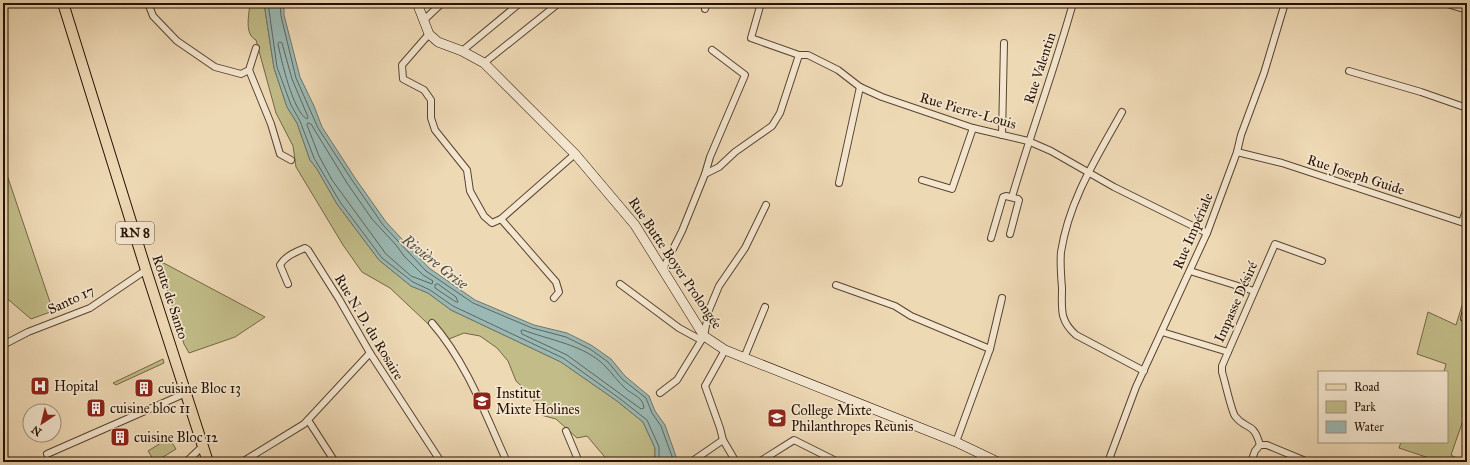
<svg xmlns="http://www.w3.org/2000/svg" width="1470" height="465" font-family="'IM FELL Great Primer',serif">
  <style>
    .green { fill: #c1bc88; stroke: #746646 }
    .water { fill: #9bb9b4; stroke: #6c766d }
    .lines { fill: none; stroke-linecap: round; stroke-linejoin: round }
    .shore { stroke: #60655c; stroke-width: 1 }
    .street-casing { stroke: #584330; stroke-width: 8 }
    .secondary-casing { stroke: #261103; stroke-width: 10 }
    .primary-casing { stroke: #261103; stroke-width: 12 }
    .street { stroke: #f4e6cf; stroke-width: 6 }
    .secondary { stroke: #f4e6cf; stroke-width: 9 }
    .primary { stroke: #eed9b5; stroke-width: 10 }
    .labels { text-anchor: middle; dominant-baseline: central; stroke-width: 3.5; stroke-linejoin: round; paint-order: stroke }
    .shield { fill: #f4e6cf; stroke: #645140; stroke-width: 1 }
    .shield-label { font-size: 13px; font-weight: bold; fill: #261103 }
    .street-label { font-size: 14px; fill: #261103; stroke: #f4e6cf }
    .poi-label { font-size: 14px; fill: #261103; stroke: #f4e6cf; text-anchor: start }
    .water-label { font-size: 15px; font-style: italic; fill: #4f4c41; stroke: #f4e6cf }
  </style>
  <rect width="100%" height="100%" fill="#eed9b5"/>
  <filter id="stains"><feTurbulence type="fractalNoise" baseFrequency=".005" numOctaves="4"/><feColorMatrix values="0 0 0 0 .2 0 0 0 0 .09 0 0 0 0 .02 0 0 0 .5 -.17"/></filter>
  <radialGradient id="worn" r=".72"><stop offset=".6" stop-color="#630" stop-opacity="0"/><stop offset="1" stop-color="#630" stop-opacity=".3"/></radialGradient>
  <!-- green -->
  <g class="green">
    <path d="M250 3H264L274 68 287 107 297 123 310 160 317 169 337 204 379 260 411 286 428 293 451 310 561 362 617 401 643 422 655 448V462H609L587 436 577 438 556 419 541 415 538 411 532 396 516 381 508 361 497 348 480 336 469 334 464 333 449 339 443 338 390 288 362 272 343 245 296 167 293 146 276 113 256 40C244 34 249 15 250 3Z"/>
    <path d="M3 163 53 311 31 319 3 295Z"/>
    <path d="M158 260 265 317 235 337 189 353 184 344Z"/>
    <path d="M1465 296H1467V409L1451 455 1464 462H1432V459L1399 448 1401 442H1447V372H1444L1446 364 1417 354 1428 312 1456 325Z"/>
    <path d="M163 359 164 363 116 385 113 383Z"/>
    <path d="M169 438 176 449 155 462 148 451Z"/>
  </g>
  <!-- water -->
  <path class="water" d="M264 3H284V15L300 77 314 106 322 127 355 178 386 222 429 268 475 300 534 325 567 333 591 345 611 359 625 376 649 396 655 411 665 425 678 462H655V448L643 422 617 401 561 362 451 310 428 293 411 286 379 260 337 204 317 169 310 160 297 123 287 107 274 68Z"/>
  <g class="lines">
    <!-- shore -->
    <g class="shore">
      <path d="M268 3 277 67 291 105 300 121 314 158 340 202 382 258 413 282 430 290 453 306 563 358 619 398 647 420 659 447V462"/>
      <path d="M280 3 281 16 296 78 318 128 352 180 383 225 426 271 473 303 532 328 566 337 590 349 608 362 622 379 646 398 652 413 661 426 674 462"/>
      <path d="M280 42 282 43 292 79 308 117 307 119C293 112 281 59 278 44Z"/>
      <path d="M308 123 311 124 347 183 372 219 396 245 404 256 423 275 433 281 432 284 411 276 386 254 332 180 319 156 307 125Z"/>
      <path d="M438 284 456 297 458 302H456L435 288V285Z"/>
      <path d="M523 330C549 340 585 345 605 366 612 373 618 382 626 389 633 395 643 397 644 408L641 409 567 355 522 334 521 331Z"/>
    </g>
    <defs>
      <g id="street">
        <path d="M148 3 153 16 177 41 215 67 241 74 249 70 256 48"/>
        <path d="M761 3 751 38 799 55H808L838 70 860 87 882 97 973 128 1028 141 1051 151 1114 187 1207 233"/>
        <path d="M1444 3 1467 10"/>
        <path d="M705 9 707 3"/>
        <path d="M424 20 442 3"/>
        <path d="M429 34 402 65 403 79 424 90 431 100V118L435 130 467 170 470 191 484 216 492 223 501 219"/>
        <path d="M462 51 520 3"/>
        <path d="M484 63 559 3"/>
        <path d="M249 70 271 124 280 154 291 160"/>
        <path d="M1349 71 1421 92 1467 108"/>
        <path d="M1122 112C1097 157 1069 200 1061 252 1060 263 1061 276 1062 288 1062 309 1059 320 1076 335L1144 371"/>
        <path d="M1002 135 1004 43"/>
        <path d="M1237 152 1282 163 1467 224"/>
        <path d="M705 174 710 157 745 75 712 50"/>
        <path d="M922 180 952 189 973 128"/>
        <path d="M839 183 860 87"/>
        <path d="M1012 197C1031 132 1055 68 1073 3"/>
        <path d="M1462 222 1467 208"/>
        <path d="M991 238 1003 197 1006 196 1018 199 1019 200 1010 234"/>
        <path d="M663 269 682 231 705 174 719 167 735 152 772 126 780 113 799 55"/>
        <path d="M1190 271 1254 291"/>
        <path d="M288 284 280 265C285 256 296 252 305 248L308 250 339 299 370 353 441 462"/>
        <path d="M620 284 679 328 701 340"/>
        <path d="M836 285 895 306 911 316 990 349"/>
        <path d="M554 298 559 292 556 282 501 219 575 154"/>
        <path d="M1464 318 1467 307"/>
        <path d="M432 323C467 363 485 414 507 462"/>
        <path d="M1162 332 1228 352 1275 244 1322 261"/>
        <path d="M3 345 28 332 90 308 146 270"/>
        <path d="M725 350 705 386 720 428 723 440 736 462"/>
        <path d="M1228 352 1222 366V372C1225 381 1231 410 1235 416 1246 431 1253 420 1260 445"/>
        <path d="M744 358 765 307"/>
        <path d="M660 393 677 380 704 336 709 310 719 286 745 248 766 205"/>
        <path d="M308 420 335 462"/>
        <path d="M566 431 579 462"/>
        <path d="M956 442 990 349 1002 298"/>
        <path d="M47 454 186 393"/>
        <path d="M186 462 203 446"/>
        <path d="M242 462 304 424 370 353"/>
        <path d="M691 462 723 440"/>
        <path d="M759 462 794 440 838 462"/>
        <path d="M1108 462 1136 387 1207 233 1237 152 1241 135 1264 73 1285 3"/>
        <path d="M1251 462 1255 451 1260 445H1267L1308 462"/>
      </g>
      <path id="secondary" d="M417 3 429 34 438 42 462 51 484 63 575 154 635 225 704 336 725 350 956 442 998 462"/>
      <path id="primary" d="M63 3 146 270 208 462"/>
    </defs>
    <!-- street casing -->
    <use href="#street" class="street-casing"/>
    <!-- secondary casing -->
    <use href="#secondary" class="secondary-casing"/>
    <!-- primary casing -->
    <use href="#primary" class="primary-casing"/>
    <!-- street -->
    <use href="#street" class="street"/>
    <!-- secondary -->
    <use href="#secondary" class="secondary"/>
    <!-- primary -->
    <use href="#primary" class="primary"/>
  </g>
  <!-- icons -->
  <defs>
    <symbol id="hospital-square" viewBox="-11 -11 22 22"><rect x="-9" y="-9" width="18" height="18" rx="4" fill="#8f2418" stroke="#f4e6cf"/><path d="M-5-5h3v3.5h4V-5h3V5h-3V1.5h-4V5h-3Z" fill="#fff"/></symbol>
    <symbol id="building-square" viewBox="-11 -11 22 22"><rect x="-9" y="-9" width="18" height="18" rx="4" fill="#8f2418" stroke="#f4e6cf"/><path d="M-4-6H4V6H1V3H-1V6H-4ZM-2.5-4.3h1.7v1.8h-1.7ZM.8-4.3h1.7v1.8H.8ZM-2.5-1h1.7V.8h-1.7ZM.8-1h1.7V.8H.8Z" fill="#fff"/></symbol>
    <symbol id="school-square" viewBox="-11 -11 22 22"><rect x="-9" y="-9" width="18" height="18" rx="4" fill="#8f2418" stroke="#f4e6cf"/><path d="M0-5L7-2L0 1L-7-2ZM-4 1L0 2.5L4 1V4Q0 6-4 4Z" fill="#fff"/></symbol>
  </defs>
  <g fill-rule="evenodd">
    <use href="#hospital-square" x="29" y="375" width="22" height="22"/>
    <use href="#building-square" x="133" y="377" width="22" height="22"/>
    <use href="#school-square" x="471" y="390" width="22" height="22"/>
    <use href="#building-square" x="85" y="397" width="22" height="22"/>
    <use href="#school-square" x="766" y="407" width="22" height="22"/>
    <use href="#building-square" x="109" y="426" width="22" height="22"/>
  </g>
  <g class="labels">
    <!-- shield labels -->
    <rect class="shield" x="116" y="222" width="38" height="22" rx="3"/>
    <g class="shield-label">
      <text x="135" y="233">RN 8</text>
    </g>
    <!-- street labels -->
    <g class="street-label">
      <text transform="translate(1040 68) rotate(-72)">Rue Valentin</text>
      <text transform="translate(968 111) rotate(16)">Rue Pierre-Louis</text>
      <text transform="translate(1356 175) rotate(18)">Rue Joseph Guide</text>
      <text transform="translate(1193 231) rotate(-67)">Rue Impériale</text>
      <text transform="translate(675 263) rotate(56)">Rue Butte Boyer Prolongée</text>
      <text transform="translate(170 297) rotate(72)">Route de Santo</text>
      <text transform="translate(71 300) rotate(-25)">Santo 17</text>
      <text transform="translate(1236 302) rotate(-66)">Impasse Désiré</text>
      <text transform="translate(369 327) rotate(59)">Rue N. D. du Rosaire</text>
    </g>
    <!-- poi labels -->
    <g class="poi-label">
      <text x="54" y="386">Hopital</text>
      <text x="158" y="388">cuisine Bloc 13</text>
      <text x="496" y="393">Institut<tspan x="496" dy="16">Mixte Holines</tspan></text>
      <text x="110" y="408">cuisine bloc 11</text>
      <text x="791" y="410">College Mixte<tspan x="791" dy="16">Philanthropes Reunis</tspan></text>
      <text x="134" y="437">cuisine Bloc 12</text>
    </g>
    <!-- water labels -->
    <g class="water-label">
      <text transform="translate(435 262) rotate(38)">Rivière Grise</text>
    </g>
  </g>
  <!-- margin -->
  <rect width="1470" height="465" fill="none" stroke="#eed9b5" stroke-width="16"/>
  <rect x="4" y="4" width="1462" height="457" fill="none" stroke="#261103" stroke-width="2"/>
  <rect x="8" y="8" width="1454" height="449" fill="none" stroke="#261103"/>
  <!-- legend -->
  <rect x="1318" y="371" width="130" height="72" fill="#f4e6cf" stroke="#a2917d"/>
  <rect x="1326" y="384" width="20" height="6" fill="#eed9b5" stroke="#a2917d"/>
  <text x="1354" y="391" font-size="12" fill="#261103">Road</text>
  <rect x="1326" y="401" width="20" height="12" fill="#c1bc88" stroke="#a2917d"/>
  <text x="1354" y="411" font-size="12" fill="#261103">Park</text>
  <rect x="1326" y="421" width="20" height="12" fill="#9bb9b4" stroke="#a2917d"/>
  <text x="1354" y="431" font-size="12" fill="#261103">Water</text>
  <!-- north arrow -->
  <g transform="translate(42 423) rotate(215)"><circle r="19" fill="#f4e6cf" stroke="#a2917d"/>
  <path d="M0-3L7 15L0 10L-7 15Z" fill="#8f2418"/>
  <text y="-6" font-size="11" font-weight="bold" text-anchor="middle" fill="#261103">N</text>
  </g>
  <rect width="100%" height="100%" filter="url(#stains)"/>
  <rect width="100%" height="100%" fill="url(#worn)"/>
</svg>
